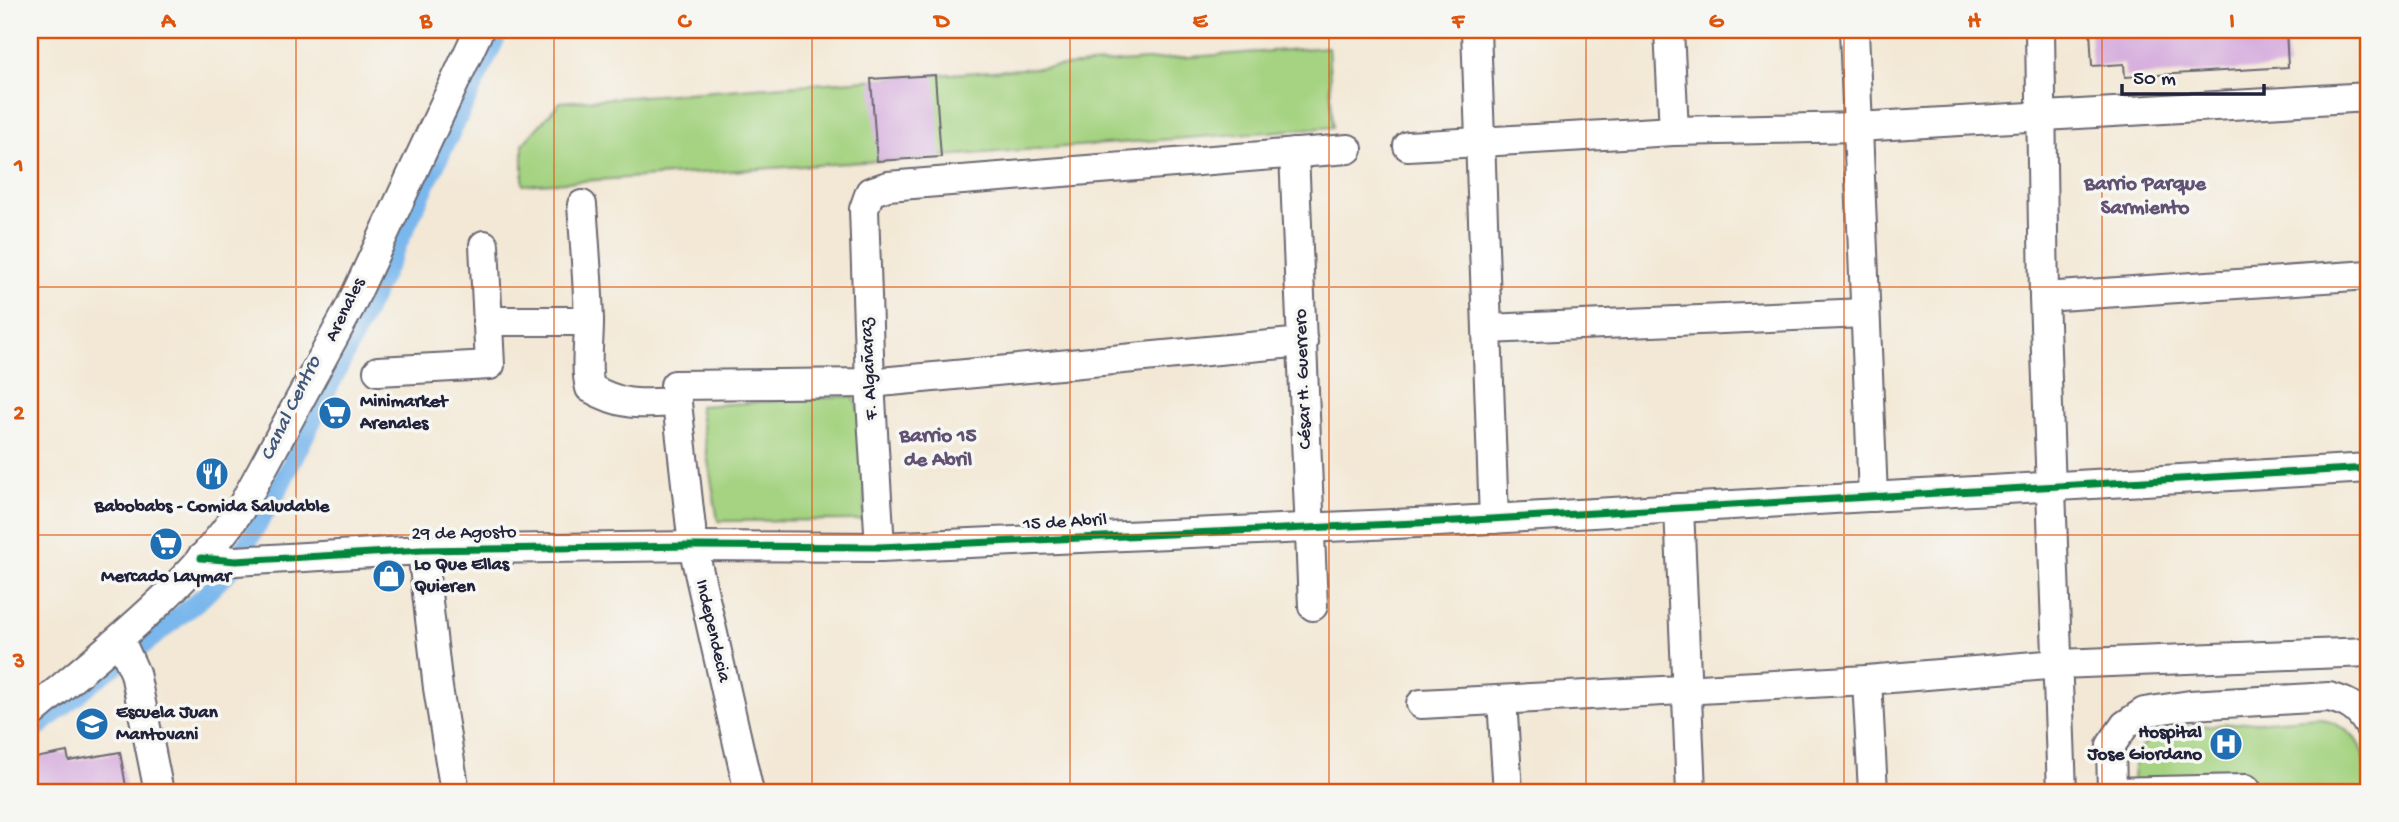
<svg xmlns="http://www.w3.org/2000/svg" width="2399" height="822" font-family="'Gochi Hand',sans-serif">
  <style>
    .green { fill: #a5d381; stroke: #647a5e; stroke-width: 2 }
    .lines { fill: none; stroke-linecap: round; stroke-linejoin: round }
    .canal { stroke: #7ab7ed; stroke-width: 19 }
    .building { fill: #d5acdd }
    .minor-casing { stroke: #6b6771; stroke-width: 32 }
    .minor { stroke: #fff; stroke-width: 28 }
    .cycleway-casing { stroke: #f6f6f2; stroke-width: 11 }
    .cycleway { stroke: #00873e; stroke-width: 7 }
    .grid { fill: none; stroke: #de560e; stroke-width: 2; stroke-opacity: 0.55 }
    .labels { text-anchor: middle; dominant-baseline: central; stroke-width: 7; stroke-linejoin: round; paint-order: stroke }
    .street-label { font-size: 19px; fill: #22223b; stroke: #f6f6f2 }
    .poi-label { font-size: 19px; font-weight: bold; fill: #22223b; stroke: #f6f6f2; text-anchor: start }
    .neighbourhood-label { font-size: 21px; font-weight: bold; fill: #615274; stroke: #f6f6f2 }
    .water-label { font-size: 21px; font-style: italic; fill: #415679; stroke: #f6f6f2 }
    .neatline { fill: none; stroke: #de560e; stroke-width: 2.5 }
    .grid-label { font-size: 23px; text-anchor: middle; font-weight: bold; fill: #de560e }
  </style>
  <rect width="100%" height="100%" fill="#f6f6f2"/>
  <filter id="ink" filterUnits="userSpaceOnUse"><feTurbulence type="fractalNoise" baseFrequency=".0143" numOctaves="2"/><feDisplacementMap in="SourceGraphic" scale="14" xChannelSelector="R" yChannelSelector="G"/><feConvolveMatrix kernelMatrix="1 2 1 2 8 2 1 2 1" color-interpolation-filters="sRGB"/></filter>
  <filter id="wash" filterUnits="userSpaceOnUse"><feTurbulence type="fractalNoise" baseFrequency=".00686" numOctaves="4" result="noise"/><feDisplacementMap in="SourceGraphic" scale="28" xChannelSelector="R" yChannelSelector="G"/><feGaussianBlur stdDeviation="1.57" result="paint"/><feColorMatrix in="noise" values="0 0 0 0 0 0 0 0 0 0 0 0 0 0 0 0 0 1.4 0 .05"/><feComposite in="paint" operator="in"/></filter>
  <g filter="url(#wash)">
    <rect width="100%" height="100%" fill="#f3e8d5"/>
    <!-- green -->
    <g class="green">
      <path d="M1328 47 1333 127 877 161 523 185V144L560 102Z"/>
      <path d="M853 396 864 422 865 495 863 520 718 521 699 406Z"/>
      <path d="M2318 717C2363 733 2364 747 2368 792H2257L2133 783C2133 756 2139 745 2161 729Z"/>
    </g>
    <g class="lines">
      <!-- canal -->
      <path class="canal" d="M30 734 95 680 146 643 204 596 231 569 274 498 344 357 500 30"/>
    </g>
    <g id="blocks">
      <!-- building -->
      <g class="building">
        <path d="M2090 30H2158V34L2200 32V30H2286L2288 67 2125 77 2124 64 2092 66Z"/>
        <path d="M935 75 941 157 877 161 871 79Z"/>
        <path d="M67 752 69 761 120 752 127 792H30V759Z"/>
      </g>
    </g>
  </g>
  <g filter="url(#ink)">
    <use href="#blocks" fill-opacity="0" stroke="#6b6771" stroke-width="2"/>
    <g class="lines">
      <defs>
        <g id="minor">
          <path d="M1476 30 1494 519"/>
          <path d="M1669 30 1674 131"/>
          <path d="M1854 30 1873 497"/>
          <path d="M2040 30 2044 297 2062 792"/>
          <path d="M1408 146 1674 131 1857 127 2369 97"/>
          <path d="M1294 153 1313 606"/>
          <path d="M582 205C585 244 588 283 589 322 589 343 585 367 590 388 624 407 640 404 677 402"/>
          <path d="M2044 297 2369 275"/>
          <path d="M487 321H589"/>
          <path d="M1488 329 1865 313"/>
          <path d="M378 371 490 365 484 245"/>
          <path d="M1679 508 1691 792"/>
          <path d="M880 547 870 383 864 209 870 192 888 186 1348 149"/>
          <path d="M422 550 438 688 455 792"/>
          <path d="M201 558 236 561 422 550 693 546 880 547 1438 522 2369 468"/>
          <path d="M120 640 135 673 159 792"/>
          <path d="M1867 680 1873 792"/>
          <path d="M1502 700 1508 792"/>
          <path d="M1421 704 1867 680 2059 664 2369 652"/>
          <path d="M30 714C104 651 184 591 240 510L350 307 479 30"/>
          <path d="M749 792 693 546 675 385 870 383 1303 342"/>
          <path d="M2112 792 2111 745 2125 725 2144 712 2190 705 2329 697C2348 702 2359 708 2369 726"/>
          <path d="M2112 792 2246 789"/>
        </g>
      </defs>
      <!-- minor casing -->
      <use href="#minor" class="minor-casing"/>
      <!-- minor -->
      <use href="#minor" class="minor"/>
      <defs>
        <path id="cycleway" d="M201 558 236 561 422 550 693 546 880 547 1438 522 2369 468"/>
      </defs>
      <!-- cycleway casing -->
      <use href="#cycleway" class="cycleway-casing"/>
      <!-- cycleway -->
      <use href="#cycleway" class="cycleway"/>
    </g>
  </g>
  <!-- grid -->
  <path class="grid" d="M296 30V792M554 30V792M812 30V792M1070 30V792M1329 30V792M1586 30V792M1844 30V792M2102 30V792M30 287H2369M30 535H2369"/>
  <!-- icons -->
  <defs>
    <symbol id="supermarket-disc" viewBox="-11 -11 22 22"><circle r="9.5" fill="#1f6fb2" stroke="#f6f6f2"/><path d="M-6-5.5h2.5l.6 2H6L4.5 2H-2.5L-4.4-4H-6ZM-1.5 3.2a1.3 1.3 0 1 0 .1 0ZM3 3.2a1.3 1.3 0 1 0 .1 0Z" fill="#fff"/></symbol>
    <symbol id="restaurant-disc" viewBox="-11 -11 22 22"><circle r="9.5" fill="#1f6fb2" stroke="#f6f6f2"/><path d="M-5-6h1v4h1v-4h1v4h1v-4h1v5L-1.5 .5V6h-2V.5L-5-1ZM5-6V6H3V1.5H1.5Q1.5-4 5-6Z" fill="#fff"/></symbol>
    <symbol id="shop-disc" viewBox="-11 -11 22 22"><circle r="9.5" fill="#1f6fb2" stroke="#f6f6f2"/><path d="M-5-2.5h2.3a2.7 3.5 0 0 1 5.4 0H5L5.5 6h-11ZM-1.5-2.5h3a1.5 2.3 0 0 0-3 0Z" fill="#fff"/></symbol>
    <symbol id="school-disc" viewBox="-11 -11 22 22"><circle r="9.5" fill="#1f6fb2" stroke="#f6f6f2"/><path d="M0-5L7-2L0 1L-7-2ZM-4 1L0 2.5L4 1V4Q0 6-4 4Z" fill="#fff"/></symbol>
    <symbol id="hospital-disc" viewBox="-11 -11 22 22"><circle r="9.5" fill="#1f6fb2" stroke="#f6f6f2"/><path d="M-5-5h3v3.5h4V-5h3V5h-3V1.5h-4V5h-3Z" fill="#fff"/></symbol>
  </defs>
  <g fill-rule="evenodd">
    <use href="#supermarket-disc" x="316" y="394" width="38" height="38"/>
    <use href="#restaurant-disc" x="193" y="455" width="38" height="38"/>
    <use href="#supermarket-disc" x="147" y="525" width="38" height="38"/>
    <use href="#shop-disc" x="370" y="557" width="38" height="38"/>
    <use href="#school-disc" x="73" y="705" width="38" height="38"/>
    <use href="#hospital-disc" x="2207" y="725" width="38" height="38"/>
  </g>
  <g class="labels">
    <!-- street labels -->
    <g class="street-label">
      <text transform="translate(346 310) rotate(-64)">Arenales</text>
      <text transform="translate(870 369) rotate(-93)">F. Algañaraz</text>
      <text transform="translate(1304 379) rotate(-92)">César H. Guerrero</text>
      <text transform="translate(1065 523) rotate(-3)">15 de Abril</text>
      <text transform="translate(464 534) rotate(-1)">29 de Agosto</text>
      <text transform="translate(712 631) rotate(77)">Independecia</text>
    </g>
    <!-- poi labels -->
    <g class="poi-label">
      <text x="360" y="402">Minimarket<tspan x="360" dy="22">Arenales</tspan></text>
      <text x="212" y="507" text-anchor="middle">Babobabs - Comida Saludable</text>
      <text x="414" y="565">Lo Que Ellas<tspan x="414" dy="22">Quieren</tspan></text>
      <text x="166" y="577" text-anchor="middle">Mercado Laymar</text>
      <text x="116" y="713">Escuela Juan<tspan x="116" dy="22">Mantovani</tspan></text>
      <text x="2202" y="733" text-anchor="end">Hospital<tspan x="2202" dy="22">Jose Giordano</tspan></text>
    </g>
    <!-- neighbourhood labels -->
    <g class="neighbourhood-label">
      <text x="2145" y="185">Barrio Parque<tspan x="2145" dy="24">Sarmiento</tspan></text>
      <text x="938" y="437">Barrio 15<tspan x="938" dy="24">de Abril</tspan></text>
    </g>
    <!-- water labels -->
    <g class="water-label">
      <text transform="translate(292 409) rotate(-64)">Canal Centro</text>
    </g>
  </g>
  <!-- margin -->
  <rect width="2399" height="822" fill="none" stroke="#f6f6f2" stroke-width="77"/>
  <!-- scale -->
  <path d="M2122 84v10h142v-10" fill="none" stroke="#22223b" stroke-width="3.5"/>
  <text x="2133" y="84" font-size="21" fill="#22223b" stroke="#f6f6f2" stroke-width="5" paint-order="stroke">50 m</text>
  <rect x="38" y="38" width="2322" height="746" class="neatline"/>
  <g class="grid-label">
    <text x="168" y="27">A</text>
    <text x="426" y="27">B</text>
    <text x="684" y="27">C</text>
    <text x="942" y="27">D</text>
    <text x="1200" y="27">E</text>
    <text x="1458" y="27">F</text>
    <text x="1716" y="27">G</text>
    <text x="1974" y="27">H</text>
    <text x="2232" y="27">I</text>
    <text x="19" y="171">1</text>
    <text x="19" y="419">2</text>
    <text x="19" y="667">3</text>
  </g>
</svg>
